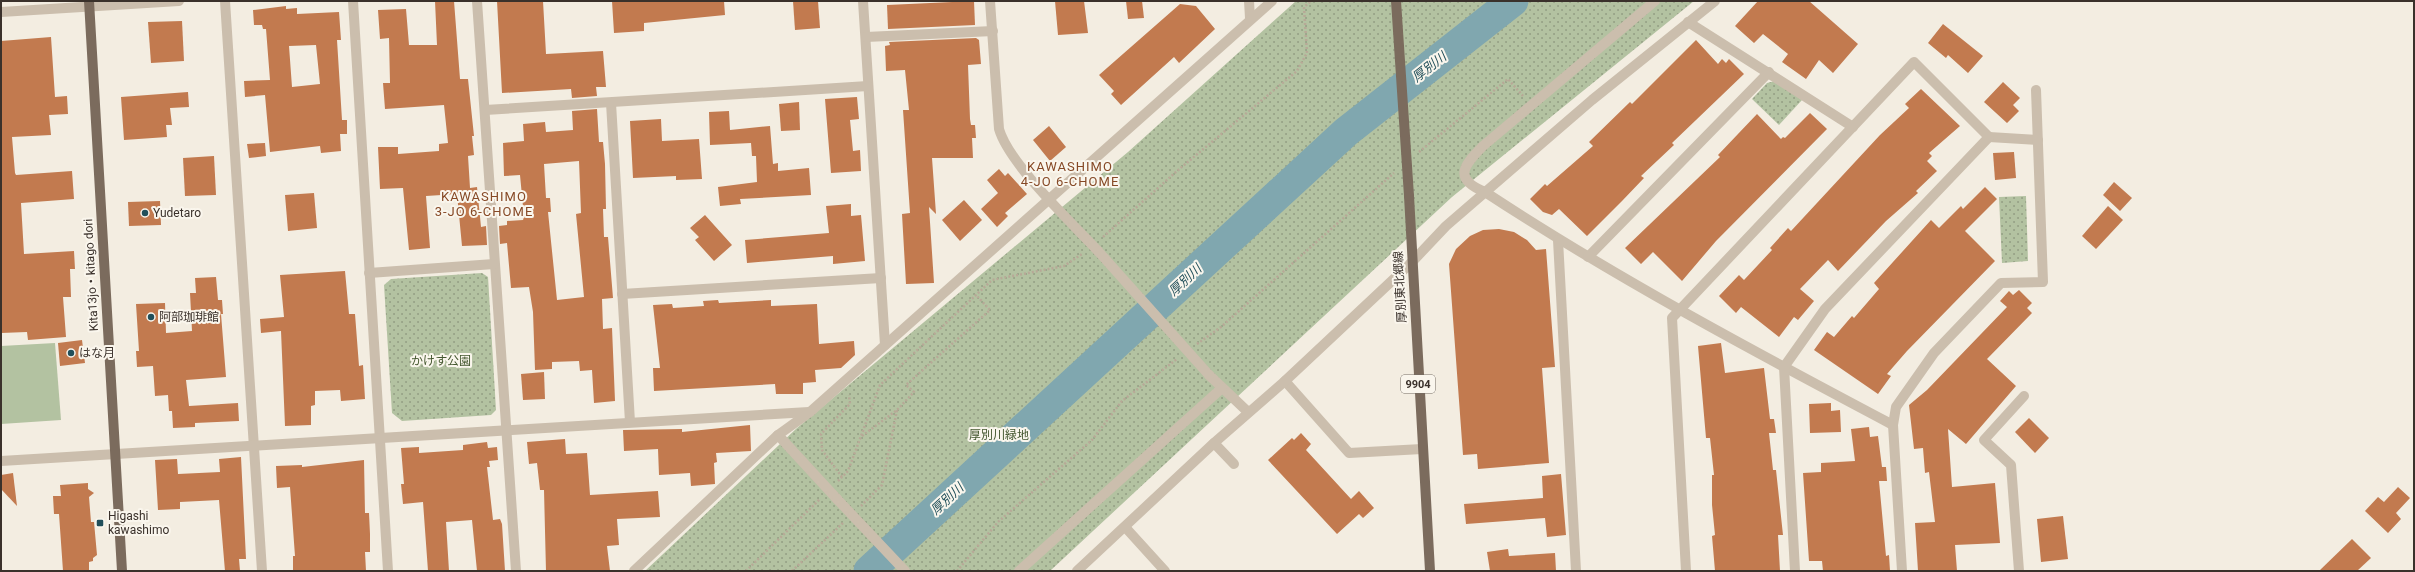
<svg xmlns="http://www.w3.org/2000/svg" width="2415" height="572" font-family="Roboto,'Noto Sans JP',sans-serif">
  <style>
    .grass { fill: #b3c2a1 }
    .park { fill: url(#park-dots) }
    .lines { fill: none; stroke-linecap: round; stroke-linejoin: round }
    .river { stroke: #80a7af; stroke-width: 31 }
    .building { fill: #c27a4f; fill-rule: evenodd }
    .path { stroke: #b7a997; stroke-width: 2.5; stroke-dasharray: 2 2; stroke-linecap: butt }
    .minor { stroke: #cbbead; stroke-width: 10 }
    .major { stroke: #7b6b5d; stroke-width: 10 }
    .minor-bridge { stroke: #cbbead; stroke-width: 10 }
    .major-bridge { stroke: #7b6b5d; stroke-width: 10 }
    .poi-dot { fill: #214f5a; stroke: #faf6ed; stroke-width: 1.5 }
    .labels { text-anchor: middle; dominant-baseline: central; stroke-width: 4; stroke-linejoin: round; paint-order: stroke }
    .shield { fill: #faf6ed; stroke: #746c65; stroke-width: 1 }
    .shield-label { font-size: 11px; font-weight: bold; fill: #3a312b }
    .poi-label { font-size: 12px; fill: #3a312b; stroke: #faf6ed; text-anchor: start }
    .street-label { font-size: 12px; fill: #3a312b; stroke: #faf6ed }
    .park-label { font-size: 12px; fill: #44572f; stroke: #faf6ed }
    .water-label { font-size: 13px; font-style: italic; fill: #214f5a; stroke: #faf6ed }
    .neighbourhood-label { font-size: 13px; letter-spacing: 1px; fill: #864926; stroke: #faf6ed }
  </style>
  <defs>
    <pattern id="park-dots" width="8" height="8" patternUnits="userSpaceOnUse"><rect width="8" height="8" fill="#b3c2a1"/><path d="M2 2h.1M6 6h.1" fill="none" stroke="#939e83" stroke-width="1.8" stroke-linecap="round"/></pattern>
  </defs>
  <rect width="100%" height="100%" fill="#f3ede1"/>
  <!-- grass -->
  <path class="grass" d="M55 343 61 420 1 424V346Z"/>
  <!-- park -->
  <g class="park">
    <path d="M1296 1H1694L1452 197 1050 571H645L797 428 1128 152Z"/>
    <path d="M1775 81 1802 100 1779 125 1752 99 1767 83Z"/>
    <path d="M2026 196 2028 261 2002 263 1999 197Z"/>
    <path d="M482 273 488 277 496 410 491 415 402 421 392 413 384 285 391 279Z"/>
  </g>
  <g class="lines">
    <!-- river -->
    <path class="river" d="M869 571 1346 132 1513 1"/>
  </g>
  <!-- building -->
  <g class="building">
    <path d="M435 1H454L460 79H468L474 136H472L474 155 468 156 470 188 477 187 481 227 486 226 487 245 462 246 457 194 426 196 430 248 409 250 403 188 380 189 378 147H398V154L439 151V144L448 143 444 105 385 109 383 83H390L389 38 380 39 378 10 406 9 409 45H437Z"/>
    <path d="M497 1H543L546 54 603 51 606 87H596L597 96 572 98 571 89 502 93Z"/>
    <path d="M612 1H724L725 15 644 23V31L614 33Z"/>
    <path d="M793 1H818L820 28 795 30Z"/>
    <path d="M974 1 975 25 888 29 887 5Z"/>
    <path d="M1055 1H1084L1088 33 1058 35Z"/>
    <path d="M1126 1H1142L1144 18 1128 19Z"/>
    <path d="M1758 1H1809L1858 44 1833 73 1819 60 1806 79 1782 62 1788 54 1763 34 1754 43 1735 26Z"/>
    <path d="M1180 4 1196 6 1215 29 1179 63 1174 57 1121 105 1111 94 1114 91 1099 75Z"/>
    <path d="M286 6V9L297 8V14L339 12 341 40H337L342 120H347V134H340L341 151 321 153 320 146 270 152 265 95 245 97 244 81 270 80 266 29H263L262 25H254L253 10ZM316 45 320 84 292 87 289 46Z"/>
    <path d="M182 21 184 61 151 63 148 22Z"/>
    <path d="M1943 24 1983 56 1968 73 1948 55 1946 58 1928 43Z"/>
    <path d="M51 37 55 97 67 96 68 114 49 115 51 135 12 137 15 173 16 175 72 171 74 199 21 203 24 254 74 251 75 269H70L71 297H63L66 337 28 340 27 332 1 333V41Z"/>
    <path d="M976 38 979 40 981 64 968 65 970 119 971 125H975L976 138H972L973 158H932L936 214 929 207 934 283 906 284 902 214 910 213 903 110H909L905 70 886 71 885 46 890 45 889 42Z"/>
    <path d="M1696 40 1718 64 1722 59 1726 63 1729 59 1744 74 1672 143 1674 145 1641 176 1644 178 1622 201 1587 236 1559 209 1552 215 1543 212 1530 199 1545 184 1547 186 1593 146 1589 142 1630 102 1632 104Z"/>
    <path d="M2003 82 2020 98 2013 105 2019 111 2007 123 1984 102Z"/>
    <path d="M1921 89 1960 126 1929 153 1932 156 1927 161 1937 171 1916 191 1918 193 1886 221 1838 271 1828 260 1800 289 1814 301 1798 320 1794 317 1779 337 1741 307 1736 313 1719 296 1739 275 1744 280 1772 250 1770 248 1788 228 1791 231 1880 135 1909 108 1905 104Z"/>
    <path d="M188 92 189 107 170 108 172 125H166L167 137 124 140 121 97Z"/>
    <path d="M857 97 859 119 850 120 853 151 860 150 861 171 831 173 825 99Z"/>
    <path d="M799 102 800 130 781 131 779 104Z"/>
    <path d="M597 109 599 142H603L605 164 606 209H603L604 237H608L613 298 602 299 603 329 612 328 615 401 594 403 592 370 580 371 579 361 552 362V369L535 370 533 312 529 287 511 288 507 243 500 244 499 226 507 225V221L523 220 524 217 520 175 504 176 503 143 524 141 523 124 545 122 546 132 573 130 572 111ZM579 161 581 213 576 214 584 297 557 300 548 212H551L550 198H546L544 164Z"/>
    <path d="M729 111 730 130 770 126 773 164 778 163V171L809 168 811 195 740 199 741 204 720 206 718 187 757 182 756 156H752L751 143 710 145 709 112Z"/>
    <path d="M1810 113 1827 129 1716 241 1682 281 1653 252 1641 264 1625 248 1720 157 1718 155 1757 114 1781 139 1783 137 1785 138Z"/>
    <path d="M661 119 662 141 699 139 702 179 676 180V176L633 178 630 121Z"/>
    <path d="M1049 126 1066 147 1050 161 1033 140Z"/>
    <path d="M265 143 266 156 249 158 247 144Z"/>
    <path d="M2014 152 2016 178 1995 180 1993 153Z"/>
    <path d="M214 156 216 195 185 196 183 158Z"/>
    <path d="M999 169 1005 176 1008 173 1027 194 1005 213 1008 216 997 227 981 209 998 193 987 180Z"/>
    <path d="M2114 182 2132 198 2120 211 2103 195Z"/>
    <path d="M1985 187 1997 199 1965 231 1995 261 1907 351 1887 374 1891 376 1878 394 1814 350 1827 332 1834 337 1852 316 1854 318 1879 289 1874 283 1931 220 1939 228 1961 206 1963 209Z"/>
    <path d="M314 193 317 228 288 231 285 195Z"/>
    <path d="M964 200 982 220 960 241 942 220Z"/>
    <path d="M160 201 161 225 129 226 128 202Z"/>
    <path d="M851 204V216L861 215 865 261 833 264V256L747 263 745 240 829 233 826 206Z"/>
    <path d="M2108 206 2123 220 2096 249 2082 236Z"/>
    <path d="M705 215 732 245 714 261 695 240 699 237 690 228Z"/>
    <path d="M1499 229 1514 232 1527 240 1536 250 1546 249 1555 367 1542 368 1549 463 1478 469 1477 454 1463 455 1449 264 1456 249 1470 236 1483 230Z"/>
    <path d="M345 271 349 314H355L359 366 363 365 365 399 341 401 340 390 315 391V405L311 406V425L285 426 281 331 261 333 260 319 284 317 280 275Z"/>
    <path d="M216 277 218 300H222L223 314H221L226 377 186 380 189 406 238 403 239 421 195 423V427L173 428 172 411H169L168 395 155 396 153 366 137 367 136 351H139L136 304 165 303 166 333 192 331 190 293H196L195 278Z"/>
    <path d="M2019 290 2032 303 2027 308 2032 313 1987 359 2016 386 1966 444 1948 429 1952 487 1995 483 2000 543 1955 545 1957 571H1918L1915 523 1935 522 1929 472 1925 473 1923 448 1914 449 1909 405 1927 390 2007 307 2000 301 2009 291 2013 295Z"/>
    <path d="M718 300 719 303 771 300V306L817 304 819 344 854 341 855 355 841 368 815 370 816 382 803 383V394H776L775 384 654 391 653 368H660L653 305 672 304 673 308 704 306 703 301Z"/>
    <path d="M82 340 85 363 60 366 58 343Z"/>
    <path d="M1721 343 1725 373 1764 368 1770 419H1774L1776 433H1769L1773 470H1776L1783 535H1778L1780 571H1715L1712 536 1715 535 1712 505V475H1714L1710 438H1706L1698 346Z"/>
    <path d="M544 372 545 399 523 400 521 374Z"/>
    <path d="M1831 403V411L1840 410 1841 432 1810 433 1809 404Z"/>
    <path d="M2029 418 2049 438 2035 453 2015 432Z"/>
    <path d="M750 425 751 451 716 453 717 462 714 463 715 484 691 486 690 473 659 475 658 449 624 451 623 430 682 429V432Z"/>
    <path d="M1869 427 1870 437 1878 436 1882 467H1886L1887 481H1879L1886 556 1889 555 1890 571H1823L1822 561H1809L1803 473 1821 472V463L1855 461 1851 429Z"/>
    <path d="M1301 433 1311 444 1306 450 1351 499 1359 491 1374 508 1363 518 1359 514 1337 534 1268 460 1292 438 1294 440Z"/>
    <path d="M565 439 566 454 587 453 590 495 658 491 660 517 617 519 619 545 607 546 610 571H546L544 490H540L537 463 529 464 527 442Z"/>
    <path d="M487 442 488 448 497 447 498 460 489 461 490 467H487L493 520 500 519 502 524 505 571H477L472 520 446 522 449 571H428L423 502 403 504 401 484H404L401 448 419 447V453L463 450V445Z"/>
    <path d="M241 457 246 559H239L240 571H225L219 500 180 502V509L158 510 155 460 177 459 178 474 220 472 219 459Z"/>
    <path d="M364 460 365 513H369L370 534V552H365L366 571H293V556H295L290 487 277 488 276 466 302 465V467Z"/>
    <path d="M13 473 17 506 1 489V475Z"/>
    <path d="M1561 474 1566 535 1547 537 1545 518 1466 524 1464 504 1543 498 1542 476Z"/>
    <path d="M88 483V489L94 493 89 497 91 522H94L97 555 93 558V561L89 562V571H63L59 514H54L53 496H61L60 485Z"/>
    <path d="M2398 487 2410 498 2396 513 2401 519 2388 533 2365 511 2378 497 2384 502Z"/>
    <path d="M2063 516 2068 559 2041 562 2037 519Z"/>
    <path d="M2352 539 2371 558 2357 571H2319Z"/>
    <path d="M1508 549 1509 556 1555 553 1556 571H1490L1487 552Z"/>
  </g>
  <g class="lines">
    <!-- path -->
    <g class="path">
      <path d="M1419 152 1508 79 1523 96"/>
      <path d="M1103 237 1177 171 1297 71 1307 53 1304 7 1311 1"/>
      <path d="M1197 344 1221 327 1394 173"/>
      <path d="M862 436 897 410 914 392 906 385 990 310 976 295"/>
      <path d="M842 477 822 450 821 434 850 404 849 395"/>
      <path d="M838 481 848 471 880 385 992 280 1064 266 1082 254"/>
      <path d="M861 506 882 485 897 410"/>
      <path d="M746 571 820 499"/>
      <path d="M792 571 843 523"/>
      <path d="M957 571 998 522 1092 440 1122 401 1177 359"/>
    </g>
    <!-- minor -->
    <g class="minor">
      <path d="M225 1 262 571"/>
      <path d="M353 1 388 571"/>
      <path d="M477 1 516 571"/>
      <path d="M863 1 885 345"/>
      <path d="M990 1 999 129C1009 164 1072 223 1098 251"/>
      <path d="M1249 1 1250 18"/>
      <path d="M1655 1 1483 146C1463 166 1453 179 1485 192 1616 278 1755 352 1893 425"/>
      <path d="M1 12 179 1"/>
      <path d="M1688 22 1853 127"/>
      <path d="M866 37 993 31"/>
      <path d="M611 103 630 422"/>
      <path d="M485 110 868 86"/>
      <path d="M1989 137 2038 140"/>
      <path d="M1558 240 1576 571"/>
      <path d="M1588 257 1769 72"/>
      <path d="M369 273 494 264"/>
      <path d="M622 294 881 278"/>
      <path d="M1209 375 1248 412"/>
      <path d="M1285 381 1349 453 1422 449"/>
      <path d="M778 435 837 499"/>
      <path d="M1214 443 1234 464"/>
      <path d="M1 461 809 412"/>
      <path d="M1125 527 1165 571"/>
      <path d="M634 571 778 435 810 412 1272 1"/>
      <path d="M1019 571 1222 388"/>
      <path d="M1077 571 1214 443 1285 381 1412 262 1446 226 1592 100 1715 1"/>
      <path d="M1686 571 1672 318 1914 62 1989 137 1825 309 1784 367 1795 571"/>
      <path d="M1902 571 1893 425 1896 407 1934 353 2001 283 2043 282 2036 90"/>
      <path d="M2019 571 2011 465 1984 440 2024 396"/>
    </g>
    <!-- major -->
    <g class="major">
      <path d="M89 1 122 571"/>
      <path d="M1409 196 1430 571"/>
    </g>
    <!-- minor-bridge -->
    <g class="minor-bridge">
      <path d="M1098 251 1209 375"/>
      <path d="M837 499 905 571"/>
    </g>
    <!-- major-bridge -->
    <path class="major-bridge" d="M1396 1 1409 196"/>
  </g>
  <!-- markers -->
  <g class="poi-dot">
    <circle cx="145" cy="213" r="4"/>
    <circle cx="151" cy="317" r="4"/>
    <circle cx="71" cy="353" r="4"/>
    <rect x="96" y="519" width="8" height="8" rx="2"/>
  </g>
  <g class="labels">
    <!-- shield labels -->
    <rect class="shield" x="1401" y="375" width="34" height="18" rx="3"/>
    <g class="shield-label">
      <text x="1418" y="384">9904</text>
    </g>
    <!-- poi labels -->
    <g class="poi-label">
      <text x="153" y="213">Yudetaro</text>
      <text x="159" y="317">阿部珈琲館</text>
      <text x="79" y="353">はな月</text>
      <text x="108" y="516">Higashi<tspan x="108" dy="14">kawashimo</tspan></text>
    </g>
    <!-- street labels -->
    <g class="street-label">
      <text transform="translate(91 275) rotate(-93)">Kita13jo・kitago dori</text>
      <text transform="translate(1400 287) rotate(-93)">厚別東北郷線</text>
    </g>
    <!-- park labels -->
    <g class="park-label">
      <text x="441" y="361">かけす公園</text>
      <text x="999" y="435">厚別川緑地</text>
    </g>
    <!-- water labels -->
    <g class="water-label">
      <text transform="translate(1429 67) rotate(-38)">厚別川</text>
      <text transform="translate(1185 280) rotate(-43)">厚別川</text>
      <text transform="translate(947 499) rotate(-43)">厚別川</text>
    </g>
    <!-- neighbourhood labels -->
    <g class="neighbourhood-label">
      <text x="1070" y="166">KAWASHIMO<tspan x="1070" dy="15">4-JO 6-CHOME</tspan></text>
      <text x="484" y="196">KAWASHIMO<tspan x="484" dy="15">3-JO 6-CHOME</tspan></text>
    </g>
  </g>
  <!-- border -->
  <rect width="2415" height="572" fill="none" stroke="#3a312b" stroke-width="4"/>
</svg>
